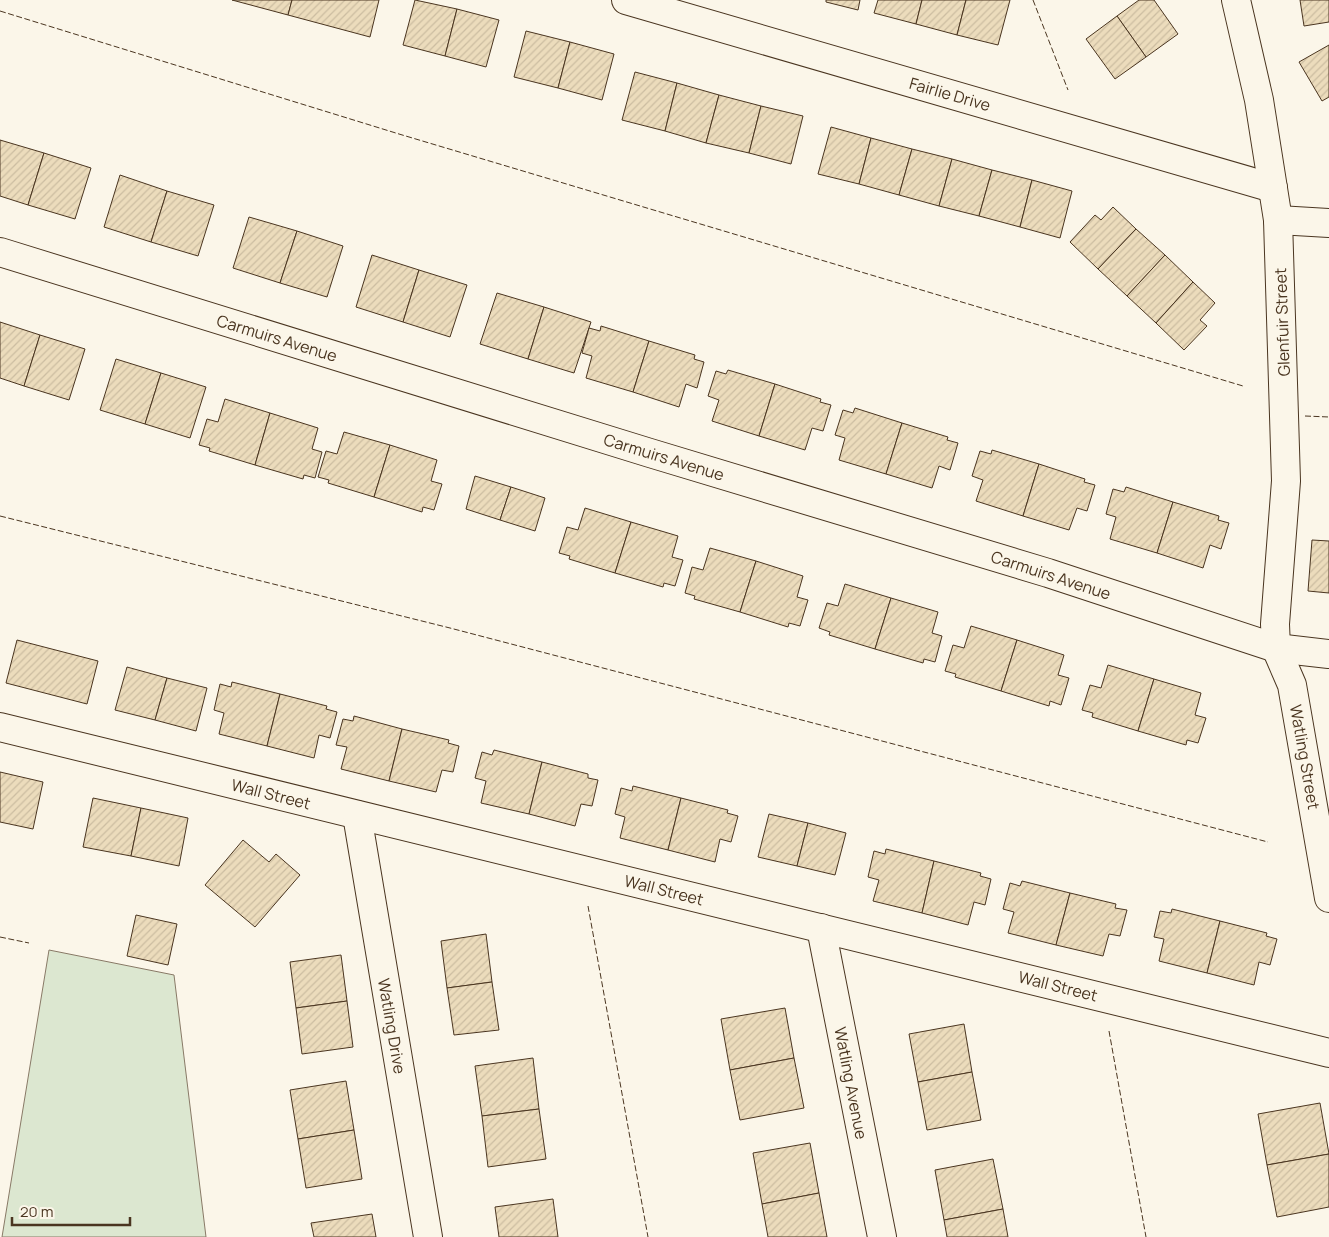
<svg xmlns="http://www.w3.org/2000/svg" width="1329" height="1237" font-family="Manrope,sans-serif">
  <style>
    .grass { fill: #dce7d0; stroke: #887966 }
    .building { fill: url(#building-hatch); stroke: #4a3520 }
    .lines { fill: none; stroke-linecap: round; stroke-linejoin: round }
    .minor-casing { stroke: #4a3520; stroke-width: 30 }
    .tertiary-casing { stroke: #4a3520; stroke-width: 30 }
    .minor { stroke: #fbf6e9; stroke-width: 28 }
    .tertiary { stroke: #fbf6e9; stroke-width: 28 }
    .fence { stroke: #4a3520; stroke-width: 1; stroke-dasharray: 6 2.5; stroke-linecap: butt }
    .labels { text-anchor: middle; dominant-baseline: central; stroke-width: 4; stroke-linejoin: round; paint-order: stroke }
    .street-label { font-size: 16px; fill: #4a3520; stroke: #fbf6e9 }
  </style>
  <defs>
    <pattern id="building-hatch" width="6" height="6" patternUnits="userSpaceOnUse" patternTransform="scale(1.25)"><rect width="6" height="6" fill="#ecdcbc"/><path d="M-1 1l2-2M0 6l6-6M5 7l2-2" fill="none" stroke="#ccbda1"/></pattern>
  </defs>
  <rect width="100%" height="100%" fill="#fbf6e9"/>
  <!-- grass -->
  <path class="grass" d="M49 950 174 975 206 1237H2Z"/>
  <!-- building -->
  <g class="building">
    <path d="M232 0H292L288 15Z"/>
    <path d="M292 0H379L370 37 288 15Z"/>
    <path d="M415 0 457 9 445 56 403 45Z"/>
    <path d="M826 0H860L858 10 826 2Z"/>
    <path d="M878 0H922L916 24 874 13Z"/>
    <path d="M922 0H966L957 35 916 24Z"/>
    <path d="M966 0H1010L998 45 957 35Z"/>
    <path d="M1139 0H1154L1178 34 1146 57 1117 16Z"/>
    <path d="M1300 0H1329V22L1304 26Z"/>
    <path d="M457 9 499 20 486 67 445 56Z"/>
    <path d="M1117 16 1146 57 1115 79 1086 39Z"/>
    <path d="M526 31 570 42 558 88 514 77Z"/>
    <path d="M570 42 614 54 602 100 558 88Z"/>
    <path d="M1329 45V97L1322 101 1299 62Z"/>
    <path d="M635 72 677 83 665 131 622 120Z"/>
    <path d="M677 83 719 95 706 143 665 131Z"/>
    <path d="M719 95 761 106 749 153 706 143Z"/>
    <path d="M761 106 803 116 791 164 749 153Z"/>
    <path d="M831 127 871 138 859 184 818 174Z"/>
    <path d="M871 138 912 149 899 195 859 184Z"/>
    <path d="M0 140 44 153 28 205 0 196Z"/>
    <path d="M912 149 952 159 939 206 899 195Z"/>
    <path d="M44 153 91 168 75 219 28 205Z"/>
    <path d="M952 159 992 170 979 216 939 206Z"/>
    <path d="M992 170 1032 180 1020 227 979 216Z"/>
    <path d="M120 175 167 191 151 242 104 227Z"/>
    <path d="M1032 180 1072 191 1060 238 1020 227Z"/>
    <path d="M167 191 214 205 198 256 151 242Z"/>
    <path d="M1113 207 1136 229 1098 269 1070 242 1095 215 1101 220Z"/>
    <path d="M249 217 297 231 280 283 233 268Z"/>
    <path d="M1136 229 1165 255 1127 296 1098 269Z"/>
    <path d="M297 231 343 246 327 297 280 283Z"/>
    <path d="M372 255 419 270 403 322 356 307Z"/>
    <path d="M1165 255 1193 282 1156 323 1127 296Z"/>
    <path d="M419 270 467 285 450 337 403 322Z"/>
    <path d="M1193 282 1215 303 1200 320 1207 326 1184 350 1156 323Z"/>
    <path d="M497 293 544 307 528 359 480 344Z"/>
    <path d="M544 307 591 322 574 373 528 359Z"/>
    <path d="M0 322 40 335 24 386 0 378Z"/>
    <path d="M601 326 649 341 633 392 586 378 592 356 582 353 589 328 600 331Z"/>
    <path d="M40 335 85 349 69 400 24 386Z"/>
    <path d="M649 341 695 355 694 359 704 362 697 388 686 384 679 407 633 392Z"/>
    <path d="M116 359 161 373 145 424 100 410Z"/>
    <path d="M728 370 775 384 759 436 712 421 719 400 708 396 716 371 726 374Z"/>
    <path d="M161 373 206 387 190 438 145 424Z"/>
    <path d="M775 384 821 399 820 402 831 405 823 431 812 428 805 450 759 436Z"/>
    <path d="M225 399 270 413 255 465 209 451 210 448 199 445 207 419 218 422Z"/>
    <path d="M855 408 902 423 886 474 839 460 845 438 835 435 843 410 853 413Z"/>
    <path d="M270 413 318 428 312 449 322 452 315 478 304 475 303 479 255 465Z"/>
    <path d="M902 423 948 437 947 440 958 443 950 470 939 466 932 488 886 474Z"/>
    <path d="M344 432 390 445 374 497 328 483 329 480 318 477 326 451 337 454Z"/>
    <path d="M390 445 437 460 431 481 442 484 434 510 423 507 422 512 374 497Z"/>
    <path d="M992 450 1039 464 1023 516 976 501 983 480 972 476 980 451 991 454Z"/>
    <path d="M1039 464 1085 479 1084 482 1095 485 1087 511 1077 508 1069 530 1023 516Z"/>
    <path d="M475 476 511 487 500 520 466 509Z"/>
    <path d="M511 487 545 498 535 531 500 520Z"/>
    <path d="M1126 487 1173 502 1157 553 1110 539 1116 517 1106 514 1113 489 1124 492Z"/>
    <path d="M1173 502 1219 516 1218 520 1229 523 1221 549 1210 545 1203 568 1157 553Z"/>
    <path d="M585 508 631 522 615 573 569 559 570 556 559 553 567 527 578 530Z"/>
    <path d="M631 522 678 536 672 557 683 560 675 586 664 583 663 587 615 573Z"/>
    <path d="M1312 540 1329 541V593L1308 591Z"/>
    <path d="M710 548 756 561 740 612 694 599 695 596 685 593 692 567 703 570Z"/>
    <path d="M756 561 803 576 797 597 808 600 800 626 789 623 788 627 740 612Z"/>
    <path d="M845 584 891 598 875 649 829 635 830 632 819 628 827 603 838 606Z"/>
    <path d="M891 598 938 612 932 633 942 636 935 662 924 659 923 663 875 649Z"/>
    <path d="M971 626 1017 640 1001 691 955 677 956 674 945 671 953 645 964 648Z"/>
    <path d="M17 640 98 661 87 704 6 683Z"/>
    <path d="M1017 640 1064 655 1058 675 1069 678 1061 705 1050 701 1049 706 1001 691Z"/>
    <path d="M1108 665 1154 679 1138 731 1092 717 1093 713 1082 710 1090 685 1101 688Z"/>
    <path d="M127 667 167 678 155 720 115 710Z"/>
    <path d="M167 678 207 688 196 731 155 720Z"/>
    <path d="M1154 679 1201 693 1195 715 1206 718 1198 743 1187 740 1186 745 1138 731Z"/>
    <path d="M232 682 280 694 267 746 219 734 224 713 214 710 220 684 231 687Z"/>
    <path d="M280 694 327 706 326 709 337 712 330 738 319 735 314 758 267 746Z"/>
    <path d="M354 716 402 729 389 781 341 769 347 747 336 745 343 719 353 721Z"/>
    <path d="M402 729 449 740 448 743 459 746 453 772 442 770 436 792 389 781Z"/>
    <path d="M494 750 542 762 529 814 481 803 486 781 475 778 482 752 492 755Z"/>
    <path d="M542 762 588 774V778L598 780 592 806 581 804 575 826 529 814Z"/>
    <path d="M0 772 43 782 33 829 0 822Z"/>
    <path d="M633 786 681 798 668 850 620 838 625 817 615 814 621 788 632 791Z"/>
    <path d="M93 798 141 808 131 856 83 847Z"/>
    <path d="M681 798 728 810 727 813 738 816 731 842 720 839 715 862 668 850Z"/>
    <path d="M141 808 188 818 179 866 131 856Z"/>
    <path d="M769 814 808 823 797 866 758 857Z"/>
    <path d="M808 823 846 833 835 875 797 866Z"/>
    <path d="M243 840 269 862 276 854 300 875 255 927 205 885Z"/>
    <path d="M886 849 934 861 922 913 873 901 879 880 868 877 874 851 885 854Z"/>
    <path d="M934 861 981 873 980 876 991 879 985 905 974 902 968 925 922 913Z"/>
    <path d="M1022 881 1070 893 1056 945 1008 933 1014 912 1003 909 1010 883 1020 886Z"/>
    <path d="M1070 893 1116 904 1115 908 1127 910 1120 936 1109 934 1103 956 1056 945Z"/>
    <path d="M1172 909 1220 921 1207 973 1159 961 1164 939 1154 937 1160 911 1171 913Z"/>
    <path d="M136 915 177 924 168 965 127 956Z"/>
    <path d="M1220 921 1267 933 1266 936 1277 939 1270 965 1259 962 1254 985 1207 973Z"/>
    <path d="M486 934 492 982 447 988 441 941Z"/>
    <path d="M341 955 347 1001 296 1008 290 962Z"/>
    <path d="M492 982 499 1030 454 1035 447 988Z"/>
    <path d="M347 1001 353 1047 302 1054 296 1008Z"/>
    <path d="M785 1008 794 1058 730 1070 721 1019Z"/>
    <path d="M964 1024 972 1072 918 1082 909 1034Z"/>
    <path d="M533 1058 539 1109 482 1116 475 1066Z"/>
    <path d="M794 1058 804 1108 740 1120 730 1070Z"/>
    <path d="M972 1072 981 1120 927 1130 918 1082Z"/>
    <path d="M346 1081 354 1130 298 1139 290 1090Z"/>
    <path d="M1320 1103 1329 1154 1267 1165 1258 1114Z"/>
    <path d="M539 1109 546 1159 488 1167 482 1116Z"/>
    <path d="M354 1130 362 1179 306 1188 298 1139Z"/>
    <path d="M810 1143 819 1193 762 1204 753 1153Z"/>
    <path d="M1329 1154V1207L1277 1217 1267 1165Z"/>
    <path d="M993 1159 1003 1209 944 1220 935 1170Z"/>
    <path d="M819 1193 827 1237H768L762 1204Z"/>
    <path d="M553 1199 558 1237H499L495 1207Z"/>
    <path d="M1003 1209 1008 1237H947L944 1220Z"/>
    <path d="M372 1214 376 1237H314L311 1223Z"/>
  </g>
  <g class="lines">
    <defs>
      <g id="minor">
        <path d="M626 0 1273 188"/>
        <path d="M1236 0 1259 100 1278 220 1286 481 1275 624 1276 648 1292 685 1329 898"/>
        <path d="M1278 220 1329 223"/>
        <path d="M0 727 1329 1053"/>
        <path d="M357 815 428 1237"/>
        <path d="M821 928 882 1237"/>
      </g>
      <path id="tertiary" d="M0 252 650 453 1048 573 1276 648 1329 654"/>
    </defs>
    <!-- minor casing -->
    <use href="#minor" class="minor-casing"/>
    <!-- tertiary casing -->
    <use href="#tertiary" class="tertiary-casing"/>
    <!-- minor -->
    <use href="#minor" class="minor"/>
    <!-- tertiary -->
    <use href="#tertiary" class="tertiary"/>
    <!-- fence -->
    <g class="fence">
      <path d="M1033 0 1068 90"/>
      <path d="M0 11 399 134 1243 386"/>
      <path d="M1305 416 1329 417"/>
      <path d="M0 516 450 628 1268 842"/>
      <path d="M588 906 648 1237"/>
      <path d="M0 937 29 943"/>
      <path d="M1109 1031 1146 1237"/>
    </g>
  </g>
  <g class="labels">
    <!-- street labels -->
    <g class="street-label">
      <text transform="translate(950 94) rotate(16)">Fairlie Drive</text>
      <text transform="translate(1282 322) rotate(-92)">Glenfuir Street</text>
      <text transform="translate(277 338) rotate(17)">Carmuirs Avenue</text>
      <text transform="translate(664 457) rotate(17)">Carmuirs Avenue</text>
      <text transform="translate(1051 575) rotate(18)">Carmuirs Avenue</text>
      <text transform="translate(1305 757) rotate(80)">Watling Street</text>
      <text transform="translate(271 794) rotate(14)">Wall Street</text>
      <text transform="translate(664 890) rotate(14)">Wall Street</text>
      <text transform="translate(1058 986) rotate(14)">Wall Street</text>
      <text transform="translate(392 1026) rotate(80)">Watling Drive</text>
      <text transform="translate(851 1083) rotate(79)">Watling Avenue</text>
    </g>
  </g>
  <!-- scale -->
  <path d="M12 1217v8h118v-8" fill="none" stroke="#4a3520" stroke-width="2.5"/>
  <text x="20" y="1217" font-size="15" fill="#4a3520" stroke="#fbf6e9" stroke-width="4" paint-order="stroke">20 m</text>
</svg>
